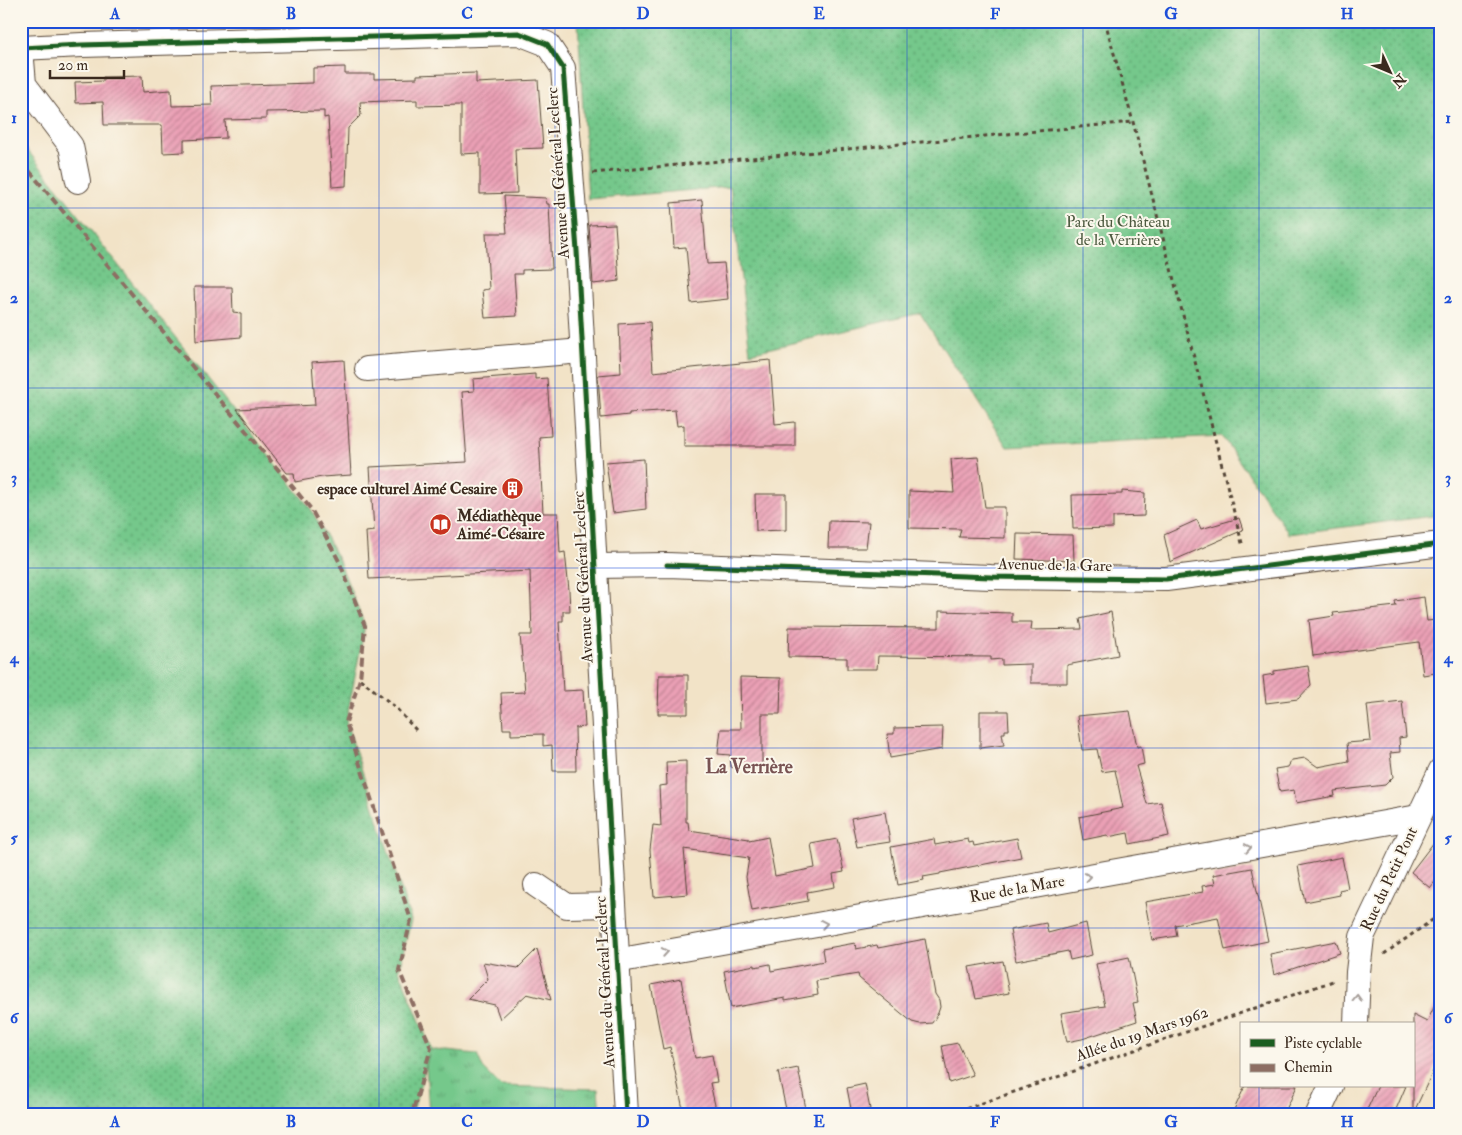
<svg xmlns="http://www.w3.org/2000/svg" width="1462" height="1135" font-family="'IM FELL Double Pica',serif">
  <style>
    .grass { fill: url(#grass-tufts); stroke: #587954 }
    .park { fill: url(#park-dots); stroke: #587954 }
    .building { fill: url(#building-hatch) }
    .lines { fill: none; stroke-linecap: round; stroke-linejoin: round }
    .minor-casing { stroke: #564637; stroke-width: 26 }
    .path { stroke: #564637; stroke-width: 3; stroke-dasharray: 4 4; stroke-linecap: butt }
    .minor { stroke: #fff; stroke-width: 24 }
    .quiet { stroke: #8d6e63; stroke-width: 4; stroke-dasharray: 8 4; stroke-linecap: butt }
    .cycleway-casing { stroke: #fbf7ec; stroke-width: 8 }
    .cycleway { stroke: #1b5e20; stroke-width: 5 }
    .oneway { stroke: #a79f9a }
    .grid { fill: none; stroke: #1d4ed8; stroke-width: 1; stroke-opacity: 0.55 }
    .labels { text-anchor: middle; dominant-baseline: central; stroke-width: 4; stroke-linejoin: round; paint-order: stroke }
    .street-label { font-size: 16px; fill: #3b2a1e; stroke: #fbf7ec }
    .park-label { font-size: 16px; fill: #4c593f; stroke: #fbf7ec }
    .poi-label { font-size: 16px; font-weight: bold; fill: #3b2a1e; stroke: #fbf7ec; text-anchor: end }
    .quarter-label { font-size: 19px; font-weight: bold; fill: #795353; stroke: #fbf7ec }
    .neatline { fill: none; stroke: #1d4ed8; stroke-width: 2 }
    .grid-label { font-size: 16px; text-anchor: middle; font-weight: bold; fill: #1d4ed8 }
  </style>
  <defs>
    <pattern id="grass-tufts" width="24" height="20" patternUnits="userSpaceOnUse" patternTransform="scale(1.25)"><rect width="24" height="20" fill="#74c88b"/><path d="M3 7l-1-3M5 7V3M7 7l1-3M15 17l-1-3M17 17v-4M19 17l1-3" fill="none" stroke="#60a371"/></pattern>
    <pattern id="park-dots" width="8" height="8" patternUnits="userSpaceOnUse" patternTransform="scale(1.25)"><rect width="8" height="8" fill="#74c88b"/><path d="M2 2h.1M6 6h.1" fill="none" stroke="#60a371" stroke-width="1.8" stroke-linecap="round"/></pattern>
    <pattern id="building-hatch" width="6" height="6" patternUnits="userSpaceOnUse" patternTransform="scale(1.25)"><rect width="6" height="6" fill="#eba0b6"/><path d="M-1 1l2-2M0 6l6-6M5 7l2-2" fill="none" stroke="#c08393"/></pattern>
  </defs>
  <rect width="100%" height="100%" fill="#fbf7ec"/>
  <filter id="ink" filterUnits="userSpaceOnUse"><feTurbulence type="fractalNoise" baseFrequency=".02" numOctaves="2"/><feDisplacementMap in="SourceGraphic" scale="10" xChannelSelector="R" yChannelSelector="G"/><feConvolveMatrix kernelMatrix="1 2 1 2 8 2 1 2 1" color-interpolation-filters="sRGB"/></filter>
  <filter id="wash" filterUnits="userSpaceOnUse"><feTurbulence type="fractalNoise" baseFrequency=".0096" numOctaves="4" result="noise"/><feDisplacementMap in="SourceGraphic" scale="20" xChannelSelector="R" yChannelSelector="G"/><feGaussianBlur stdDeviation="1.12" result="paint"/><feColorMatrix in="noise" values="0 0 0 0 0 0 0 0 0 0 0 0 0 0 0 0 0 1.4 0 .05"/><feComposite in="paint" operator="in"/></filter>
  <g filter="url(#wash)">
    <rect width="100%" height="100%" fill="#f2e3c7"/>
    <!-- grass -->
    <path class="grass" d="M425 1049 477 1054 483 1068 501 1086 598 1089 600 1114H429Z"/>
    <!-- park -->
    <g class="park">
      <path d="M578 21H1441V515L1289 534 1222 436 1007 447 920 313 750 353 730 187 588 199Z"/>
      <path d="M21 142 311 509 339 561 365 626 346 722 411 920 399 970 431 1048 412 1114H21Z"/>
    </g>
    <g id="blocks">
      <!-- building -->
      <g class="building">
        <path d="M345 67V74H374V79L417 78V75L476 73V83L538 80 543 148 515 149 517 193 480 194V153L461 154V105L417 106V100L360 102 361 115 348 128 346 186 332 187 328 117 324 118V111L266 112V119L225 120 226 138 184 140V152L163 153 162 125H104L103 102 76 103 75 82 103 81V77L142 76 143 92 171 90 172 106 212 105 211 86 313 83V68Z"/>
        <path d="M504 196 546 198 547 204H549L552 269 522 270V274H514L517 316 485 318 482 290 489 289 486 233H507Z"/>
        <path d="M702 200 707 264 724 263 728 299 691 303 686 247 674 248 671 203Z"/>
        <path d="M615 224 619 281 593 284 589 225Z"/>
        <path d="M194 287H232L233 312 241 313V337L196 341Z"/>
        <path d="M650 322 653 372 770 360 775 424 795 422V446H684V425L677 426 675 410 629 413V415L601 418 598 375 621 373 619 324Z"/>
        <path d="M344 360 351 475 322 477 295 482 294 473H287L237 409 315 405 312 362Z"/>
        <path d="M535 374V379L547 378 551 436 539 437 543 513H558L560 553 565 552 569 590 570 611H563V621H559L563 691 583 690 585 727 575 728 576 771H553L552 745 543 746V734L511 735V729H503L501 693 525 692 520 635H532L530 571 369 579 366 532 374 531 370 467 467 462 462 392 474 391 473 379Z"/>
        <path d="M978 457 985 507H1005V538L959 537 961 529 909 528V491L954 493 951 459Z"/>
        <path d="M644 459 646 509 613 513 606 462Z"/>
        <path d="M1122 491 1145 493 1144 516 1113 517V528L1073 529 1072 495 1122 494Z"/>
        <path d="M755 494H786V530L756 531Z"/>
        <path d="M1239 518 1243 530 1170 562 1164 535 1197 520 1201 529Z"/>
        <path d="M829 521 869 522 866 548H828Z"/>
        <path d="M1017 534 1073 535 1074 561 1016 559Z"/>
        <path d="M1424 597 1427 621 1436 620 1441 654V672L1423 675 1419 642 1313 656 1309 620 1334 616 1333 613 1396 606 1395 601Z"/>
        <path d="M939 611 1012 613V622H1032L1031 630 1082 629 1080 619 1111 612 1118 655 1067 665V683H1031V664L1002 665V659L991 660V657L878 656 877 669H847V658L788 657 789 627 939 628Z"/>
        <path d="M1308 666 1311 685 1298 699 1266 703 1263 676 1274 674V671Z"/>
        <path d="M659 675H688V714H658Z"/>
        <path d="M740 677 781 678 780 714H762V767L743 769 731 767 730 755 718 754 721 729H741Z"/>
        <path d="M1402 701 1406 737 1399 738 1400 752 1390 753 1393 777 1385 785 1334 791 1335 796 1296 803 1294 790 1280 792 1275 769 1288 767 1292 760 1305 758 1318 767 1349 761 1347 743 1371 741 1367 705Z"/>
        <path d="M980 711H1008L1009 730H1005V733H1002L1004 745 980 748Z"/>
        <path d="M1130 711 1137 747 1141 746 1144 764 1136 766 1147 804 1161 802 1169 836 1130 844 1128 833 1108 837 1107 835 1083 840 1079 817 1123 808 1115 770 1102 772 1097 749 1082 750 1077 716Z"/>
        <path d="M943 727 942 749 890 758 887 734H894V728Z"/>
        <path d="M686 761V822H688L689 830 749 839V841L768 837 775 876 815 868 811 844 837 839 844 872 833 874 835 887 807 892 808 901 752 911 746 877 749 858 684 849 688 894 654 897 650 850 653 825 661 826 659 786 667 785 666 762Z"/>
        <path d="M885 812 890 842 857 847 851 818Z"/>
        <path d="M1441 833V874L1430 888 1411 872Z"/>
        <path d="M1017 838 1021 857 940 873V874L923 877 924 880 898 885 891 847 934 839 935 845 968 839 969 843 973 842 974 846Z"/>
        <path d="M1342 857 1348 888 1339 890 1340 895 1305 902 1298 866Z"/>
        <path d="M1252 868 1268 941 1225 950 1218 917 1175 925 1177 936 1152 940 1145 902 1203 892 1202 886 1215 884 1213 875Z"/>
        <path d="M1046 923 1048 933 1086 923 1092 955 1070 960 1068 951 1016 961 1010 930Z"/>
        <path d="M925 939 935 994 939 1000 940 1007 938 1013 932 1023 920 1024 912 1022 859 978 858 974 816 981 818 995 785 1001V998L731 1008 724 971 755 965V967L770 964 771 971 824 961 822 949 855 943 856 949 877 945 878 948Z"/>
        <path d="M1336 941 1340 953 1274 975 1270 954Z"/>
        <path d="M537 949 551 1000 527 994 500 1019 495 1005 468 999 488 979 483 962 518 968Z"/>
        <path d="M1129 957 1138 1002 1133 1003 1137 1021 1082 1039 1067 1042 1061 1013 1105 1006 1096 964Z"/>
        <path d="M1003 961 1009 993 976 999 969 967Z"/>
        <path d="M681 979 695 1058 712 1055 717 1082 710 1083 717 1114H684L670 1047 663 1049 651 985Z"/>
        <path d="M1441 992V1054L1413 1114V1015L1427 1022Z"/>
        <path d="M958 1043 973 1075 949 1083 942 1046Z"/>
        <path d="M798 1068 807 1114H787L778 1072Z"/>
        <path d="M865 1084 870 1109 857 1114H852L847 1088Z"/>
        <path d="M1245 1086H1297L1284 1114H1232Z"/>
        <path d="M1378 1086H1406L1394 1114H1365Z"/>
      </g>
    </g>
  </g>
  <g filter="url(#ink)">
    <use href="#blocks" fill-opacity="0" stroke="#564637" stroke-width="1"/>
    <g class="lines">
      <defs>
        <g id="minor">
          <path d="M21 48 82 45 519 33 547 44 563 68 577 251 626 1114"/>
          <path d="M21 48 24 84 71 146 78 181"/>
          <path d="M367 369 582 351"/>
          <path d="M596 566 667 565 991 577 1166 579 1441 544"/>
          <path d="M536 885 567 906 613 905"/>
          <path d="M616 961 1418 817"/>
          <path d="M1356 1024 1358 972 1362 937 1441 770"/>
          <path d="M1318 1114 1331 1086"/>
        </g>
      </defs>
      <!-- minor casing -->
      <use href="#minor" class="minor-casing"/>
      <!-- path -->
      <g class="path">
        <path d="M1105 21 1133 122 1243 547"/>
        <path d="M593 173 1133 122"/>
        <path d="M360 679 394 706 416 730"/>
        <path d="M1384 954 1441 914"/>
        <path d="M951 1114 1333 981"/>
      </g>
      <!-- minor -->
      <use href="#minor" class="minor"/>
      <!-- quiet -->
      <path class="quiet" d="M21 161 311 509 339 561 365 626 360 679 346 722 411 920 399 970 431 1048 412 1114"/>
      <defs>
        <g id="cycleway">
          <path d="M21 48 82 45 519 33 547 44 563 68 577 251 626 1114"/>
          <path d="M667 565 991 577 1166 579 1441 544"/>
        </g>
      </defs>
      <!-- cycleway casing -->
      <use href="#cycleway" class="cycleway-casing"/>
      <!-- cycleway -->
      <use href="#cycleway" class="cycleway"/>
    </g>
    <!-- one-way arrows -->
    <defs><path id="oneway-chevron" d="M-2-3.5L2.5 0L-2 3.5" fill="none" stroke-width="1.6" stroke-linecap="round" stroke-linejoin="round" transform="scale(1.25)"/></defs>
    <g class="oneway">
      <use href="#oneway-chevron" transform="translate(1248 848) rotate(-10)"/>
      <use href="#oneway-chevron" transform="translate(1088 877) rotate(-10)"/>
      <use href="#oneway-chevron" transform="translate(824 924) rotate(-10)"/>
      <use href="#oneway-chevron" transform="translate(665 952) rotate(-10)"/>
      <use href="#oneway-chevron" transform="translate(1357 998) rotate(-88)"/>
    </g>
  </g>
  <!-- grid -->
  <path class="grid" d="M203 21V1114M379 21V1114M555 21V1114M731 21V1114M907 21V1114M1083 21V1114M1259 21V1024M21 208H1441M21 388H1441M21 568H1441M21 748H1441M21 928H1441M1259 1086V1114"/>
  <!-- icons -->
  <defs>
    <symbol id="building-disc" viewBox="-11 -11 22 22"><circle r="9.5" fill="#c8321e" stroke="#fbf7ec"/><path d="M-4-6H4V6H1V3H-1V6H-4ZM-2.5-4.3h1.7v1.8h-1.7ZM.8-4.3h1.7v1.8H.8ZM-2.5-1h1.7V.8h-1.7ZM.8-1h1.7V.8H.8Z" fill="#fff"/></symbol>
    <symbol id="library-disc" viewBox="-11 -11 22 22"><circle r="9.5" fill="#c8321e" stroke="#fbf7ec"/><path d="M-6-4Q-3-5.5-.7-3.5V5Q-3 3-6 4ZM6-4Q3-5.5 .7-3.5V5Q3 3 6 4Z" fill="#fff"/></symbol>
  </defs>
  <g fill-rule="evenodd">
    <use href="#building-disc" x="500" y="476" width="25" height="25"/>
    <use href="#library-disc" x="428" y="512" width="25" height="25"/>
  </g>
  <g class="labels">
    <!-- street labels -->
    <g class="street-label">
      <text transform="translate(558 173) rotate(-94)">Avenue du Général Leclerc</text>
      <text transform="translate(1055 565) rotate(1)">Avenue de la Gare</text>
      <text transform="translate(583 577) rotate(-93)">Avenue du Général Leclerc</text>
      <text transform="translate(1389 879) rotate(-65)">Rue du Petit Pont</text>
      <text transform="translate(1017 889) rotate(-10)">Rue de la Mare</text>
      <text transform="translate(605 982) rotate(-93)">Avenue du Général Leclerc</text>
      <text transform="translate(1142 1034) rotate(-19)">Allée du 19 Mars 1962</text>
    </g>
    <!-- park labels -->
    <g class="park-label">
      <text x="1118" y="222">Parc du Château<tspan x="1118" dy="18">de la Verrière</tspan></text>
    </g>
    <!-- poi labels -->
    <g class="poi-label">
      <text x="497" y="489">espace culturel Aimé Cesaire</text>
      <text x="457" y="516" text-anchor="start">Médiathèque<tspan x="457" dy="18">Aimé-Césaire</tspan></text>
    </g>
    <!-- quarter labels -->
    <g class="quarter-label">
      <text x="749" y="767">La Verrière</text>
    </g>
  </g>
  <!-- margin -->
  <rect width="1462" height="1135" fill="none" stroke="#fbf7ec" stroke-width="55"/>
  <!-- legend -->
  <rect x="1240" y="1022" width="175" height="65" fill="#fbf7ec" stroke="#aea59a"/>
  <rect x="1250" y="1039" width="25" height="8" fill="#1b5e20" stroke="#aea59a"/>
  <text x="1284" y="1048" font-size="15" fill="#3b2a1e">Piste cyclable</text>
  <rect x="1250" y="1064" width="25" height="8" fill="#8d6e63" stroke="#aea59a"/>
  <text x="1284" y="1072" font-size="15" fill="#3b2a1e">Chemin</text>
  <!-- north arrow -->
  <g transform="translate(1390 72) rotate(134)" stroke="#fbf7ec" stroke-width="4" paint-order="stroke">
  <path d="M0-4L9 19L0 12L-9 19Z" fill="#3b2a1e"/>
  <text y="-8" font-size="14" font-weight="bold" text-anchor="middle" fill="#3b2a1e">N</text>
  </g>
  <!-- scale -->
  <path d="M50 70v8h74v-8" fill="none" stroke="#3b2a1e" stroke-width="2.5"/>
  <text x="58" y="70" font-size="15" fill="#3b2a1e" stroke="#fbf7ec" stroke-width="4" paint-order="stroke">20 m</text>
  <rect x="28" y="28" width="1406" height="1080" class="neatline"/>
  <g class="grid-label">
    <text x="115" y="19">A</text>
    <text x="291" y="19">B</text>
    <text x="467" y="19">C</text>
    <text x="643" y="19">D</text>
    <text x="819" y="19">E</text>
    <text x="995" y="19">F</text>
    <text x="1171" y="19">G</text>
    <text x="1347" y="19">H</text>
    <text x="14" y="123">1</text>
    <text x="1448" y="123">1</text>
    <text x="14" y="303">2</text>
    <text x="1448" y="303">2</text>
    <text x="14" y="483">3</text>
    <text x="1448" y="483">3</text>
    <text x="14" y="663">4</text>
    <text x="1448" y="663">4</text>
    <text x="14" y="843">5</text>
    <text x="1448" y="843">5</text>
    <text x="14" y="1023">6</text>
    <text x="1448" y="1023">6</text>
    <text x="115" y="1127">A</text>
    <text x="291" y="1127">B</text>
    <text x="467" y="1127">C</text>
    <text x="643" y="1127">D</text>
    <text x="819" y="1127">E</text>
    <text x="995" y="1127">F</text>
    <text x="1171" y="1127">G</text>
    <text x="1347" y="1127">H</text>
  </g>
</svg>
